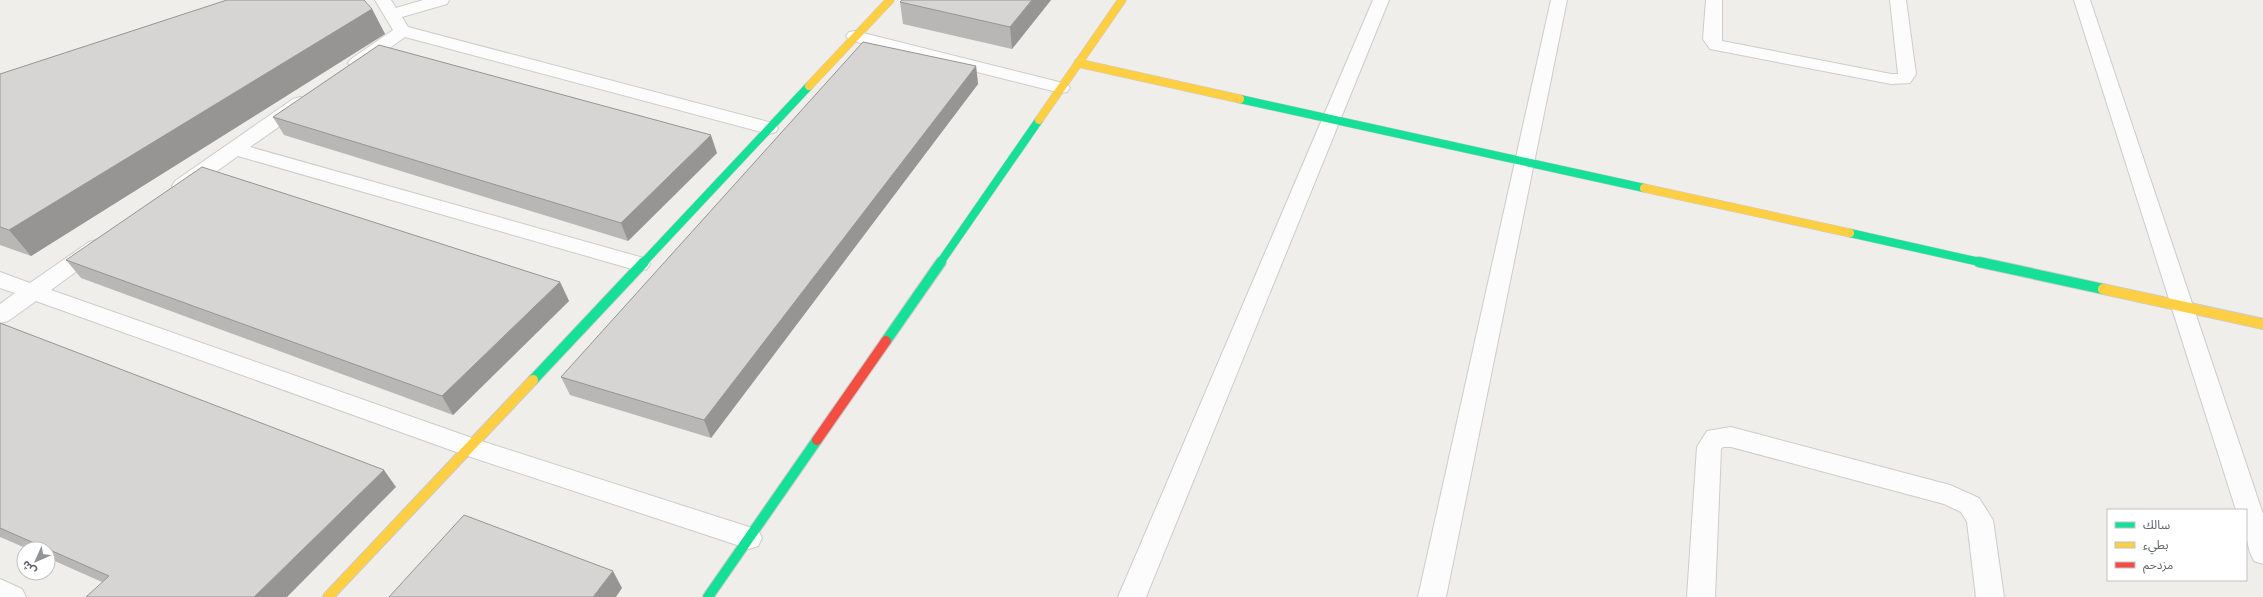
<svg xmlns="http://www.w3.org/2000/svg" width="2263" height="597" font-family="Overpass,'Noto Sans Arabic',sans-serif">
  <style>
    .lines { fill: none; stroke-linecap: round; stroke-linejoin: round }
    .street-casing { stroke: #cbcccc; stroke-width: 2 }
    .fast-far1-casing { stroke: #cacacb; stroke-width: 9 }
    .fast-casing { stroke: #cacacb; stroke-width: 12 }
    .slow-far1-casing { stroke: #cacacb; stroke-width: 9 }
    .slow-casing { stroke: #cacacb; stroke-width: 12 }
    .jam-casing { stroke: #cacacb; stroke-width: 12 }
    .street { fill: #fdfcfc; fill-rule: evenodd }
    .fast-far1 { stroke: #16e098; stroke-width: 8 }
    .fast { stroke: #16e098; stroke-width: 10 }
    .slow-far1 { stroke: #ffcf43; stroke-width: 8 }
    .slow { stroke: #ffcf43; stroke-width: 10 }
    .jam { stroke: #f24e42; stroke-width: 10 }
    .wall { fill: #b8b7b5 }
    .shaded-wall { fill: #969594 }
    .building { fill: #d6d5d3; stroke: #969594 }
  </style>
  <rect width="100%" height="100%" fill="#efeeea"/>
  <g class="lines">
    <defs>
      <g id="street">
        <path d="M375 0H391L396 8 423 0H449L447 4 402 17 408 27 776 124 778 128 776 132 769 134 405 37 363 67H351L348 63 351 59 393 30Z"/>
        <path d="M1373 0H1389L1146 597H1118Z"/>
        <path d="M1551 0H1567L1446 597H1418Z"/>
        <path d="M1706 0H1722V41L1891 74H1898L1890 0H1906L1916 74 1910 83 1891 84 1710 49 1703 39Z"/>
        <path d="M2074 0H2090L2263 514V564L2254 561C2245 544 2246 529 2246 510H2236Z"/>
        <path d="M855 31 1067 84 1070 88 1067 92 1061 93 849 40 846 36 849 32Z"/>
        <path d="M300 97 307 99 309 103 307 107 250 147 647 259 650 264 647 269 639 271 238 156 189 191 182 192 175 191 172 186 175 181 293 99Z"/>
        <path d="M96 240 103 242 107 247 103 252 51 290 475 439 749 527 758 530 762 538 758 546 749 549 459 453 36 301 8 321 0 323V304L15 293 0 288V272L30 283 89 242Z"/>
        <path d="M1731 427 1950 485 1979 498 1993 520 2004 597H1976L1967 522 1961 512 1944 504 1731 447H1723L1721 449 1715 597H1687L1697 447 1707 431Z"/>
        <path d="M0 579 22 589 26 597H0Z"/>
      </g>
      <g id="fast-far1">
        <path d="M1240 99 1644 188"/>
        <path d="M1850 233 1984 263"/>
        <path d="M643 263 809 86"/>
        <path d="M940 263 1039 120"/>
      </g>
      <g id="fast">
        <path d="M1979 262 2103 289"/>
        <path d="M886 341 941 262"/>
        <path d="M533 380 644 262"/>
        <path d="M708 597 817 440"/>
      </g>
      <g id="slow-far1">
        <path d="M1078 63 1240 99"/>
        <path d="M809 86 890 0"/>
        <path d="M1039 120 1122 0"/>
        <path d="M1644 188 1850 233"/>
      </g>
      <g id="slow">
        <path d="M2103 289 2263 324"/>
        <path d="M328 597 533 380"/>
      </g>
      <path id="jam" d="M817 440 886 341"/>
    </defs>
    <!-- street casing -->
    <use href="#street" class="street-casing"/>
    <!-- fast-far1 casing -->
    <use href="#fast-far1" class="fast-far1-casing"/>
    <!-- fast casing -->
    <use href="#fast" class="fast-casing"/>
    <!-- slow-far1 casing -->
    <use href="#slow-far1" class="slow-far1-casing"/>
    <!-- slow casing -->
    <use href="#slow" class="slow-casing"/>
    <!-- jam casing -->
    <use href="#jam" class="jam-casing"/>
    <!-- street -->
    <use href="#street" class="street"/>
    <!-- fast-far1 -->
    <use href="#fast-far1" class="fast-far1"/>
    <!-- fast -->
    <use href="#fast" class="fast"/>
    <!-- slow-far1 -->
    <use href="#slow-far1" class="slow-far1"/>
    <!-- slow -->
    <use href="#slow" class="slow"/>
    <!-- jam -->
    <use href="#jam" class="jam"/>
  </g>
  <!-- wall -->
  <g class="wall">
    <path d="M902 0H1051L1012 49 903 24 900 2Z"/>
    <path d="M372 9 385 34 31 256 0 245V74Z"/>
    <path d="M976 66 978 84 711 438 570 395 561 377Z"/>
    <path d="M273 117 717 153 628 241 284 135Z"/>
    <path d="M66 260 560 282 569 301 453 415 81 278Z"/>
    <path d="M0 323 396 487 102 582 48 558V549H28L0 537Z"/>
  </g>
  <!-- shaded-wall -->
  <g class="shaded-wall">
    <path d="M1032 0H1051L1012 49 1010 27Z"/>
    <path d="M372 9 385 34 31 256 9 230Z"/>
    <path d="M976 66 978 84 711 438 704 420Z"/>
    <path d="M711 135 717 153 628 241 621 223Z"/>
    <path d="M560 282 569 301 453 415 442 396Z"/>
    <path d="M384 470 396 487 287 597H254Z"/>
    <path d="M613 571 622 588 616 597H593Z"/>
  </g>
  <!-- building -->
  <g class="building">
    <path d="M227 0H364L372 9 9 230 0 227V74Z"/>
    <path d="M902 0H1032L1010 27 900 2Z"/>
    <path d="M863 42 976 66 704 420 561 377Z"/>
    <path d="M379 45 711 135 621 223 273 117Z"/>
    <path d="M202 167 560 282 442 396 66 260Z"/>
    <path d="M0 323 384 470 254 597H86L109 576 0 528Z"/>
    <path d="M464 515 613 571 593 597H389Z"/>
  </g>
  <!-- legend -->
  <rect x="2107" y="509" width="140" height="72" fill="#ffffff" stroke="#bfc1c3"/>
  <rect x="2115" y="522" width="20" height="6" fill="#16e098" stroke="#bfc1c3"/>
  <text x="2143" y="529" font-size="12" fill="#5f6368">سالك</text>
  <rect x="2115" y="542" width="20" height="6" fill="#ffcf43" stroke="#bfc1c3"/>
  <text x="2143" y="549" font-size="12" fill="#5f6368">بطيء</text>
  <rect x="2115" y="562" width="20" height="6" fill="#f24e42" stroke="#bfc1c3"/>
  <text x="2143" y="569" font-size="12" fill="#5f6368">مزدحم</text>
  <!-- north arrow -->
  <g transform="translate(36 561) rotate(225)"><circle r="19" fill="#ffffff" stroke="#bfc1c3"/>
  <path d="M0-3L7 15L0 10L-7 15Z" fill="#919496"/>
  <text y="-6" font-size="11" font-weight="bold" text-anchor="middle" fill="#5f6368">ش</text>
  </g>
</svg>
